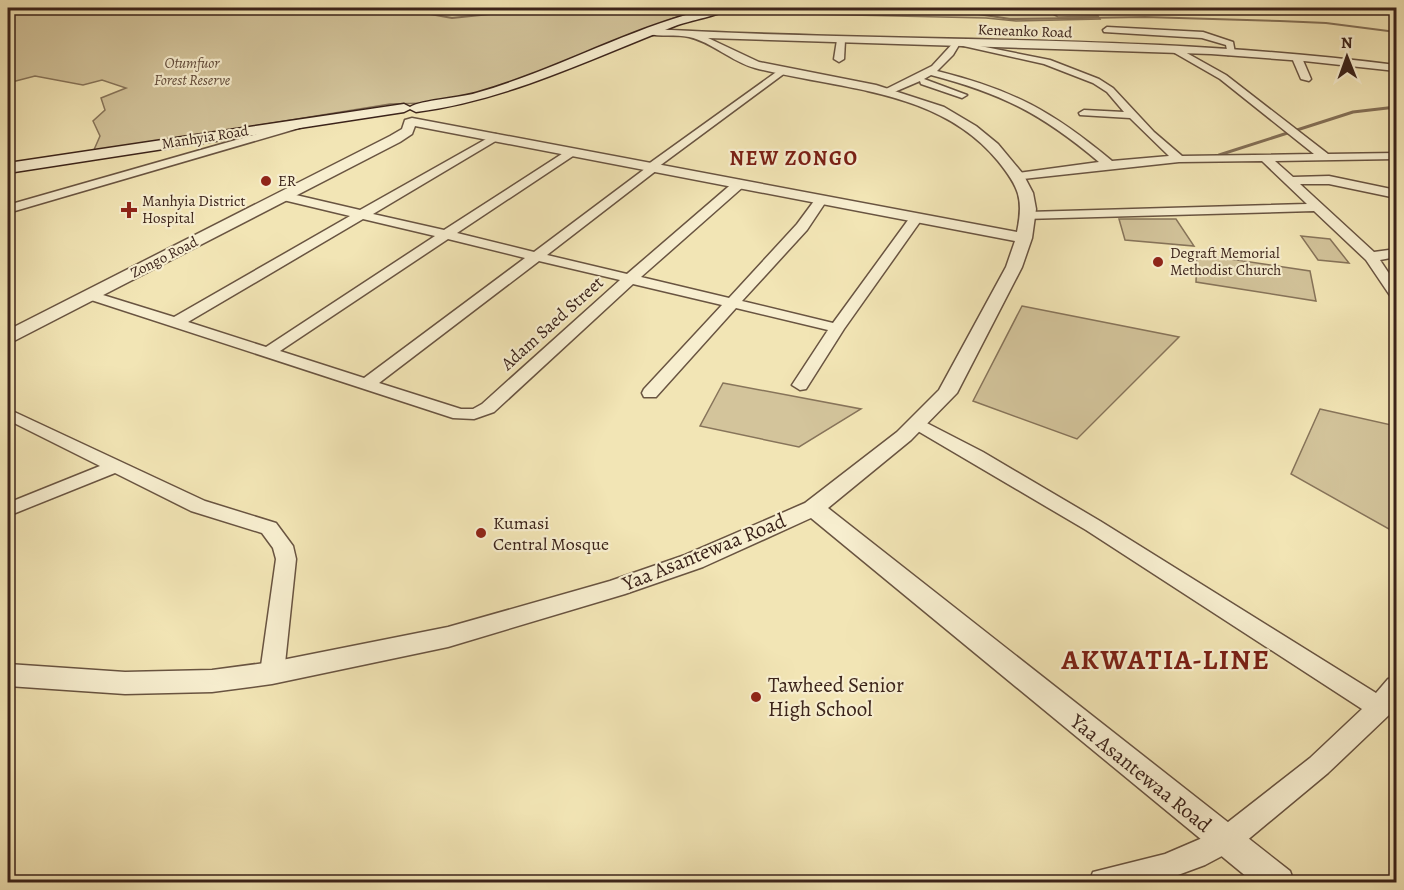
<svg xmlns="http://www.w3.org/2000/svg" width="1404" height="890" font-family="Alegreya,serif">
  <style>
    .green { fill: #d3c49b; stroke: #87745a; stroke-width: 1.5 }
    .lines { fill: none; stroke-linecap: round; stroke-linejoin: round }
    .stream-far1 { stroke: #847057; stroke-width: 2 }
    .stream { stroke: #847057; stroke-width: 3 }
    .minor-casing { stroke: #695441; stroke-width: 3 }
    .tertiary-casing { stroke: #695441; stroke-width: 3 }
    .secondary-casing { stroke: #3b231a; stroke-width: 3 }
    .minor { fill: #f7eecf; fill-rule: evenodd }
    .tertiary { fill: #f7eecf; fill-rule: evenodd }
    .secondary { fill: #f7eecf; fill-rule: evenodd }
    .poi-dot { fill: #8f2418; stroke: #f7eecf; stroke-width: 2 }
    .labels { text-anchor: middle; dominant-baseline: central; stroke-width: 4.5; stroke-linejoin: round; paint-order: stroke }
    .far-street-label { font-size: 15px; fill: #3b231a; stroke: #f7eecf }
    .far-park-label { font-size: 15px; font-style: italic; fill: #614b3a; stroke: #f7eecf }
    .far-poi-label { font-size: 15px; fill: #3b231a; stroke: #f7eecf; text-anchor: start }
    .street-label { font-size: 18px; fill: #3b231a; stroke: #f7eecf }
    .poi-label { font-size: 18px; fill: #3b231a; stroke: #f7eecf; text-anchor: start }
    .far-district-label { font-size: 20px; font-weight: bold; letter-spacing: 1.5px; fill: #7a1f14; stroke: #f7eecf }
    .near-street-label { font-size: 21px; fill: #3b231a; stroke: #f7eecf }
    .near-poi-label { font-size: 21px; fill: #3b231a; stroke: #f7eecf; text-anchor: start }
    .near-district-label { font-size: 28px; font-weight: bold; letter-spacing: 1.5px; fill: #7a1f14; stroke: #f7eecf }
  </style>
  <rect width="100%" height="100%" fill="#f2e5b5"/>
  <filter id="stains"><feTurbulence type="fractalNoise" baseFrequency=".00333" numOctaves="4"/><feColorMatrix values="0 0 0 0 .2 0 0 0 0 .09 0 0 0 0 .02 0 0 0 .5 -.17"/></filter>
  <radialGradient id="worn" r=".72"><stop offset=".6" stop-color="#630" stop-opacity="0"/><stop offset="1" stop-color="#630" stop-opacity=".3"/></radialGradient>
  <!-- green -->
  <g class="green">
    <path d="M8 8H712L674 18 517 82 477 95 429 103 390 104 93 152 100 136 93 121 105 110 101 98 126 88 102 80 83 85 35 76 8 83Z"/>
    <path d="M746 8H1017L1049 12 1058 17 1098 16 1100 19 1016 21 986 18 806 14 769 9 749 12H727Z"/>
    <path d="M1119 219H1176L1194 246 1125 240Z"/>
    <path d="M1301 236 1330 239 1349 263 1318 260Z"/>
    <path d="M1197 254 1310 271 1316 301 1196 282Z"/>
    <path d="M1022 306 1179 337 1077 439 973 401Z"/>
    <path d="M723 383 861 409 799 447 700 426Z"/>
    <path d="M1320 409 1396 426V533L1291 474Z"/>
  </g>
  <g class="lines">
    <!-- stream-far1 -->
    <g class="stream-far1">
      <path d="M409 8 408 10 452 18 540 9 582 8"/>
      <path d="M766 8 825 14 887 9 959 11 1010 19 1145 17 1280 21 1326 23 1396 32"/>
    </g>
    <!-- stream -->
    <path class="stream" d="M1219 155 1353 112 1396 107"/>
    <defs>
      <g id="minor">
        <path d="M1248 8H1257L1260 10 1256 12Z"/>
        <path d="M1107 27 1203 32 1233 42 1235 53 1228 55 1226 45 1202 38 1104 32 1103 30Z"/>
        <path d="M841 37 845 40 844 59 839 62 834 59 837 40Z"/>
        <path d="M955 41 1050 60 1099 79 1113 88 1154 132 1182 156 1314 154 1220 79 1173 52 1172 50 1176 47 1226 75 1328 154 1396 153V159L1275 161 1293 177 1329 176 1396 190V198L1329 184H1300L1374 252 1396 249V257L1380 260 1396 284V298L1391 297 1366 260 1314 211 1024 219 1022 216 1024 213 1028 212 1307 204 1262 161 1179 162 1014 180 1012 177 1018 173 1099 162C1042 114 1003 94 931 75L924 79 967 95 962 98 921 84 920 81 892 93H886V89L932 66ZM959 45 1044 64 1093 83 1107 92 1124 112 1084 110 1079 113 1080 115 1130 118 1169 156 1112 161C1052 111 1013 90 937 71L953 55Z"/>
        <path d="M1297 55 1302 58 1311 79 1309 81 1301 79 1292 58Z"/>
        <path d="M782 68 787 71 785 73 658 167 657 170 547 255 627 274 735 181 739 180 745 184 743 187 641 277 729 298 797 224 817 197 821 196 827 200 807 230 742 301 833 323 911 216H921L922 219 844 329 806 389 800 390 792 385 828 330 736 308 656 397H644L642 393 644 389 722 305 633 284 494 412 474 419 453 418 85 298 83 295 90 291 174 317 350 216 279 199V193L283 192 360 210 495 134 499 135V139L373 214 444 230 568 150H576V154L457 233 534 252 646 168 647 165ZM363 219 435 236 266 347 188 322ZM448 239 525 258 364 378 280 351ZM539 261 620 280 482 404 473 409H461L379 383Z"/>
        <path d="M302 121 306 122V126L8 213V205Z"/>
        <path d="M8 409 205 501 276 523 293 546 296 559 284 673 280 680 272 682 264 680 260 673 276 559 273 548 262 533 191 511 115 473 8 516V503L100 466 8 420Z"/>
        <path d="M917 418 983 452 1100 521 1376 693 1388 679 1396 677V703L1389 715 1328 773 1239 847 1205 865 1159 882H1089L1093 872 1165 854 1214 833 1310 758 1362 709 1086 530 911 427 908 423 911 419Z"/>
      </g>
      <path id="tertiary" d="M651 29C899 43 1149 33 1396 65V71L1304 61 1211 54 708 38 759 62 876 85 944 107 976 126 998 144 1023 174 1033 193 1036 209 1032 238 1022 267 957 393 911 440 828 508 1290 871 1294 882H1253L811 518 703 567 625 594 448 647 272 684 212 692 125 694 8 686V664L125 672 212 670 272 662 448 627 610 581 685 555 805 503 897 432 939 390 1006 267 1015 241 415 126 412 134 400 142 14 341 8 342V330L390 136 402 129 405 120 412 118 1017 232C1024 199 1019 187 998 161 938 88 839 90 755 68 732 62 712 42 689 37 675 34 661 37 648 34L646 32Z"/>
      <path id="secondary" d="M712 8H731C724 14 688 21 675 26 590 59 508 100 416 112L410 109 404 112 8 173V163L404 104 410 107C421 100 460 98 476 93 557 70 631 27 712 8Z"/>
    </defs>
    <!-- minor casing -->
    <use href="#minor" class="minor-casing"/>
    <!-- tertiary casing -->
    <use href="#tertiary" class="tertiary-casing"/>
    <!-- secondary casing -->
    <use href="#secondary" class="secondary-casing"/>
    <!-- minor -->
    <use href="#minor" class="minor"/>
    <!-- tertiary -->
    <use href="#tertiary" class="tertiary"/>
    <!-- secondary -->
    <use href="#secondary" class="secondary"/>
  </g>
  <!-- markers -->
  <g class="poi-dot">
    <circle cx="266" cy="181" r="6"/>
    <path d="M126 201h6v6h6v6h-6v6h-6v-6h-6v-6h6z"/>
    <circle cx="1158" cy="262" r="6"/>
    <circle cx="481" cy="533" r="6"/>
    <circle cx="756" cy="697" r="6"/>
  </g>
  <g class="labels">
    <!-- far-street labels -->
    <g class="far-street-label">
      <text transform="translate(1025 31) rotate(2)">Keneanko Road</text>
      <text transform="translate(205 137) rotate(-9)">Manhyia Road</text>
      <text transform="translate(164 257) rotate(-27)">Zongo Road</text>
    </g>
    <!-- far-park labels -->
    <g class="far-park-label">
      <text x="192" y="63">Otumfuor<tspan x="192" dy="17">Forest Reserve</tspan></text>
    </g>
    <!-- far-poi labels -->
    <g class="far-poi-label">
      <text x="278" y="181">ER</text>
      <text x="142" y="201">Manhyia District<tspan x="142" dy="17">Hospital</tspan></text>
      <text x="1170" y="253">Degraft Memorial<tspan x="1170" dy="17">Methodist Church</tspan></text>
    </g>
    <!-- street labels -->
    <g class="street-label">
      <text transform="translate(552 323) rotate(-42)">Adam Saed Street</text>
    </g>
    <!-- poi labels -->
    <g class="poi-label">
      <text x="493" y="523">Kumasi<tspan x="493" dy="21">Central Mosque</tspan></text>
    </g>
    <!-- far-district labels -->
    <g class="far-district-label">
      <text x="794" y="158">NEW ZONGO</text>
    </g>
    <!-- near-street labels -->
    <g class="near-street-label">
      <text transform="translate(704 552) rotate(-22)">Yaa Asantewaa Road</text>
      <text transform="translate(1141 773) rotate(39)">Yaa Asantewaa Road</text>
    </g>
    <!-- near-poi labels -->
    <g class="near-poi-label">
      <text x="768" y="685">Tawheed Senior<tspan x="768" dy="24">High School</tspan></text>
    </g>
    <!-- near-district labels -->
    <g class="near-district-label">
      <text x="1166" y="660">AKWATIA-LINE</text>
    </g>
  </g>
  <!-- margin -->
  <rect width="1404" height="890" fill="none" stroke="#f2e5b5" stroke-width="30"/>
  <rect x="9" y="9" width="1386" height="872" fill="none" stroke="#3b231a" stroke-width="3"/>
  <rect x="15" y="15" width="1374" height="860" fill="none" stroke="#3b231a" stroke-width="1.5"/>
  <!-- north arrow -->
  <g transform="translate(1347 57) rotate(359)" stroke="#f7eecf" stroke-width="4.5" paint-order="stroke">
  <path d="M0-4.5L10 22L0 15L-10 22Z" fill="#3b231a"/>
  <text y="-9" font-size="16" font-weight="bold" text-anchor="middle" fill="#3b231a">N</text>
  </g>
  <rect width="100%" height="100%" filter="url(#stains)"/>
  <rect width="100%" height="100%" fill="url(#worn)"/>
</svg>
